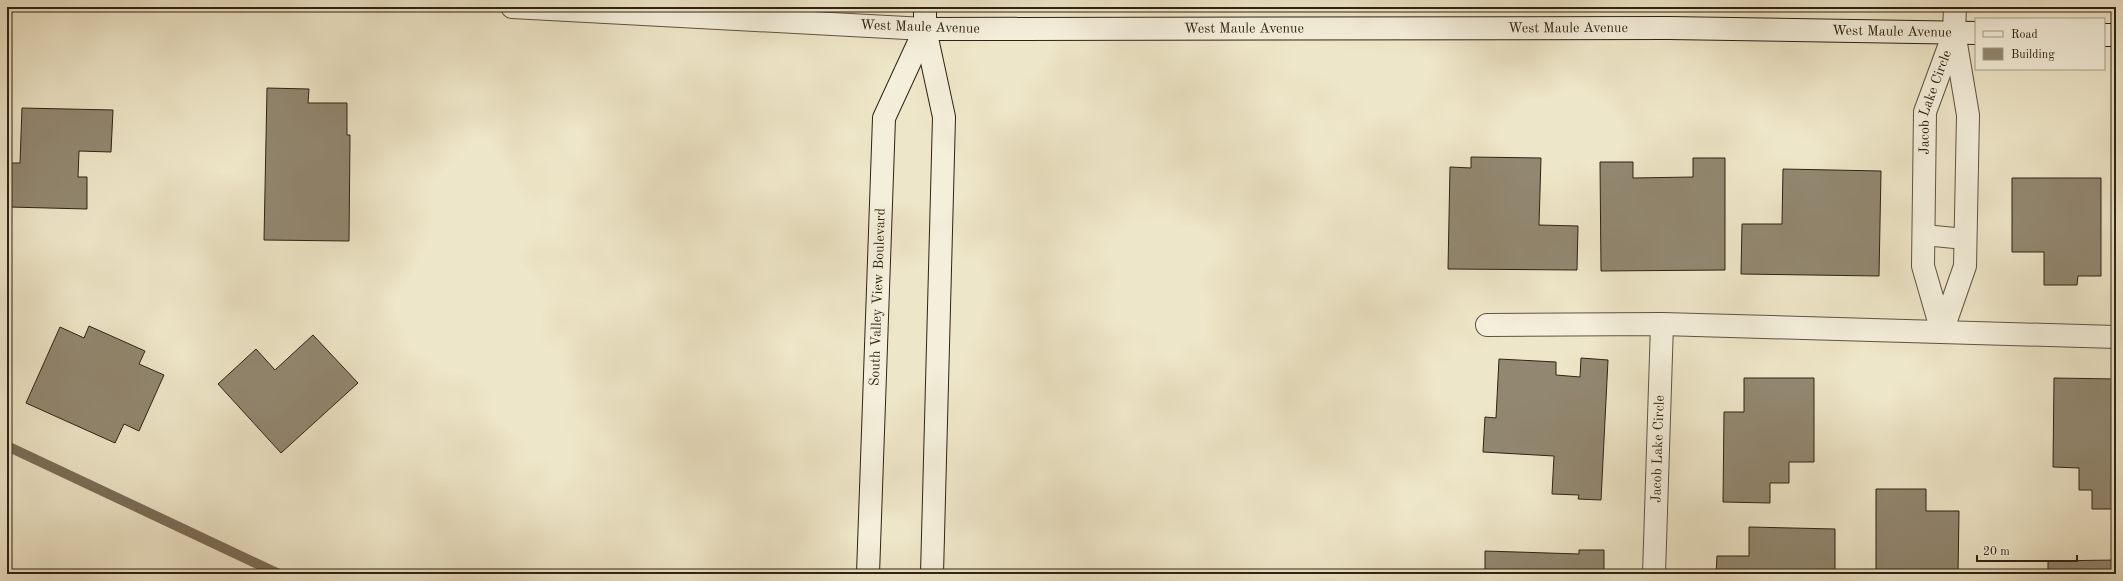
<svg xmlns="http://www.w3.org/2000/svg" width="2123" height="581" font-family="'Old Standard TT',serif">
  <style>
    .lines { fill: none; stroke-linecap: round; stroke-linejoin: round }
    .stream { stroke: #7b6f5a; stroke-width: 10 }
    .building { fill: #928871; stroke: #2f2213 }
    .lane-casing { stroke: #5f5340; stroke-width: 22 }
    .street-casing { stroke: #5f5340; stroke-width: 24 }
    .secondary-casing { stroke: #2f2213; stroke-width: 24 }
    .lane { stroke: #f4efdb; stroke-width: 20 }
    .street { stroke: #f4efdb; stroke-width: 22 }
    .secondary { stroke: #f4efdb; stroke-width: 22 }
    .labels { text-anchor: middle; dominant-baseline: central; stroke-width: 3.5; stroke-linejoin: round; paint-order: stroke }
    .street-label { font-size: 14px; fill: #2f2213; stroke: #f4efdb }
  </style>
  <rect width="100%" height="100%" fill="#eee6c8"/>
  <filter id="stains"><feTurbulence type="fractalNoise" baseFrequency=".005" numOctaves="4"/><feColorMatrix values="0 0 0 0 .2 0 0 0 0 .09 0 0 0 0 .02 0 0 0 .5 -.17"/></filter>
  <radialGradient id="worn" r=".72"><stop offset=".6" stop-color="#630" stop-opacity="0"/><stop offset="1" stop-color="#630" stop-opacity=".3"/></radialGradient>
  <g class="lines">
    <!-- stream -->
    <path class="stream" d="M7 446 279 574"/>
  </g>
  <!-- building -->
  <g class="building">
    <path d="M267 88 309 89 308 103H347V135H350L349 241 264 240Z"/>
    <path d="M22 108 113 110 111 152 79 151 78 177H87V209L9 207 10 163H20Z"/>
    <path d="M1471 157 1541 158 1539 225 1578 226 1577 270 1448 269 1450 167 1471 168Z"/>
    <path d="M1693 158H1725V270L1601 271 1600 162H1633V178L1693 177Z"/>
    <path d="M1783 169 1881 171 1879 276 1741 274 1742 224H1782Z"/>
    <path d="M2012 178H2101V276H2078L2077 285H2044V252H2012Z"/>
    <path d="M89 326 145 351 139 364 164 375 139 431 124 424 115 443 26 403 60 327 84 338Z"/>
    <path d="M313 335 358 383 281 453 218 384 256 349 275 370Z"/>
    <path d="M1581 358 1608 360 1601 500 1578 499 1579 495 1552 494 1554 456 1483 452 1485 417 1496 418 1499 359 1556 362V375L1580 377Z"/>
    <path d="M1744 378H1814V462H1789V483H1770V503L1723 502 1724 412H1744Z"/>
    <path d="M2054 378 2116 379V509H2092V490H2079V468L2053 467Z"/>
    <path d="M1876 489H1926V511H1959L1958 574H1876Z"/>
    <path d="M1749 527 1835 529V574H1716L1717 556H1749Z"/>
    <path d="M1579 550H1604V574H1485V551L1579 554Z"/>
    <path d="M2116 560V574H2048V561Z"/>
  </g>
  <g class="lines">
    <defs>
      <path id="lane" d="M1924 235 1965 239"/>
      <g id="street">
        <path d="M512 7 925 29"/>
        <path d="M1487 325 1662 324 2116 337"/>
        <path d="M1942 332 1965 266 1968 115 1954 32 1955 7"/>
        <path id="s1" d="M1942 332 1923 266 1925 112 1954 33"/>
        <path id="s2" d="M1654 574 1662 324"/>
      </g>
      <g id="secondary">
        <path d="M925 7V29L944 117 932 574"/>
        <path id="s3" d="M925 29 1669 28 1976 33"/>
        <path d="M2104 35H2116"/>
        <path id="s4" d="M868 574 884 118 925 29"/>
      </g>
    </defs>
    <!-- lane casing -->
    <use href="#lane" class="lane-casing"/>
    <!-- street casing -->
    <use href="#street" class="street-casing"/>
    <!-- secondary casing -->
    <use href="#secondary" class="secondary-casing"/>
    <!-- lane -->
    <use href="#lane" class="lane"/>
    <!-- street -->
    <use href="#street" class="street"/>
    <!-- secondary -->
    <use href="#secondary" class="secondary"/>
  </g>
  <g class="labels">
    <!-- street labels -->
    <g class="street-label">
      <text transform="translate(920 27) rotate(2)">West Maule Avenue</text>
      <text stroke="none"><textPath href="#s3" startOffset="643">West Maule Avenue</textPath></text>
      <text stroke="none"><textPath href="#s3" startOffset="319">West Maule Avenue</textPath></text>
      <text stroke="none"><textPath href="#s3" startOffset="967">West Maule Avenue</textPath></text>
      <text stroke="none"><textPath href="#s1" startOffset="234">Jacob Lake Circle</textPath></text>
      <text stroke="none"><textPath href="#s4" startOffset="277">South Valley View Boulevard</textPath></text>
      <text stroke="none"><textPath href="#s2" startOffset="125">Jacob Lake Circle</textPath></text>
    </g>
  </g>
  <!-- margin -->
  <rect width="2123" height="581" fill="none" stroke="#eee6c8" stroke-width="24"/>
  <rect x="8" y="8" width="2107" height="565" fill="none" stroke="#2f2213" stroke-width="2"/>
  <rect x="12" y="12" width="2099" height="557" fill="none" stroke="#2f2213"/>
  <!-- legend -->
  <rect x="1975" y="18" width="130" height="52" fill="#f4efdb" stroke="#a59d8b"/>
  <rect x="1983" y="31" width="20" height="6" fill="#f4efdb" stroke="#a59d8b"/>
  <text x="2011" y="38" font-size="12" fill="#2f2213">Road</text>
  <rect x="1983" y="48" width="20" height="12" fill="#928871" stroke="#a59d8b"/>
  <text x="2011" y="58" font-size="12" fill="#2f2213">Building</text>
  <!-- scale -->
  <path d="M1977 555v6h100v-6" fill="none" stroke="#2f2213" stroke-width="2"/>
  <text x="1983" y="555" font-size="12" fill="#2f2213" stroke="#f4efdb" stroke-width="3" paint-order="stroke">20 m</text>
  <rect width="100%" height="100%" filter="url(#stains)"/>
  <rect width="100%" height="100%" fill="url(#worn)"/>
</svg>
